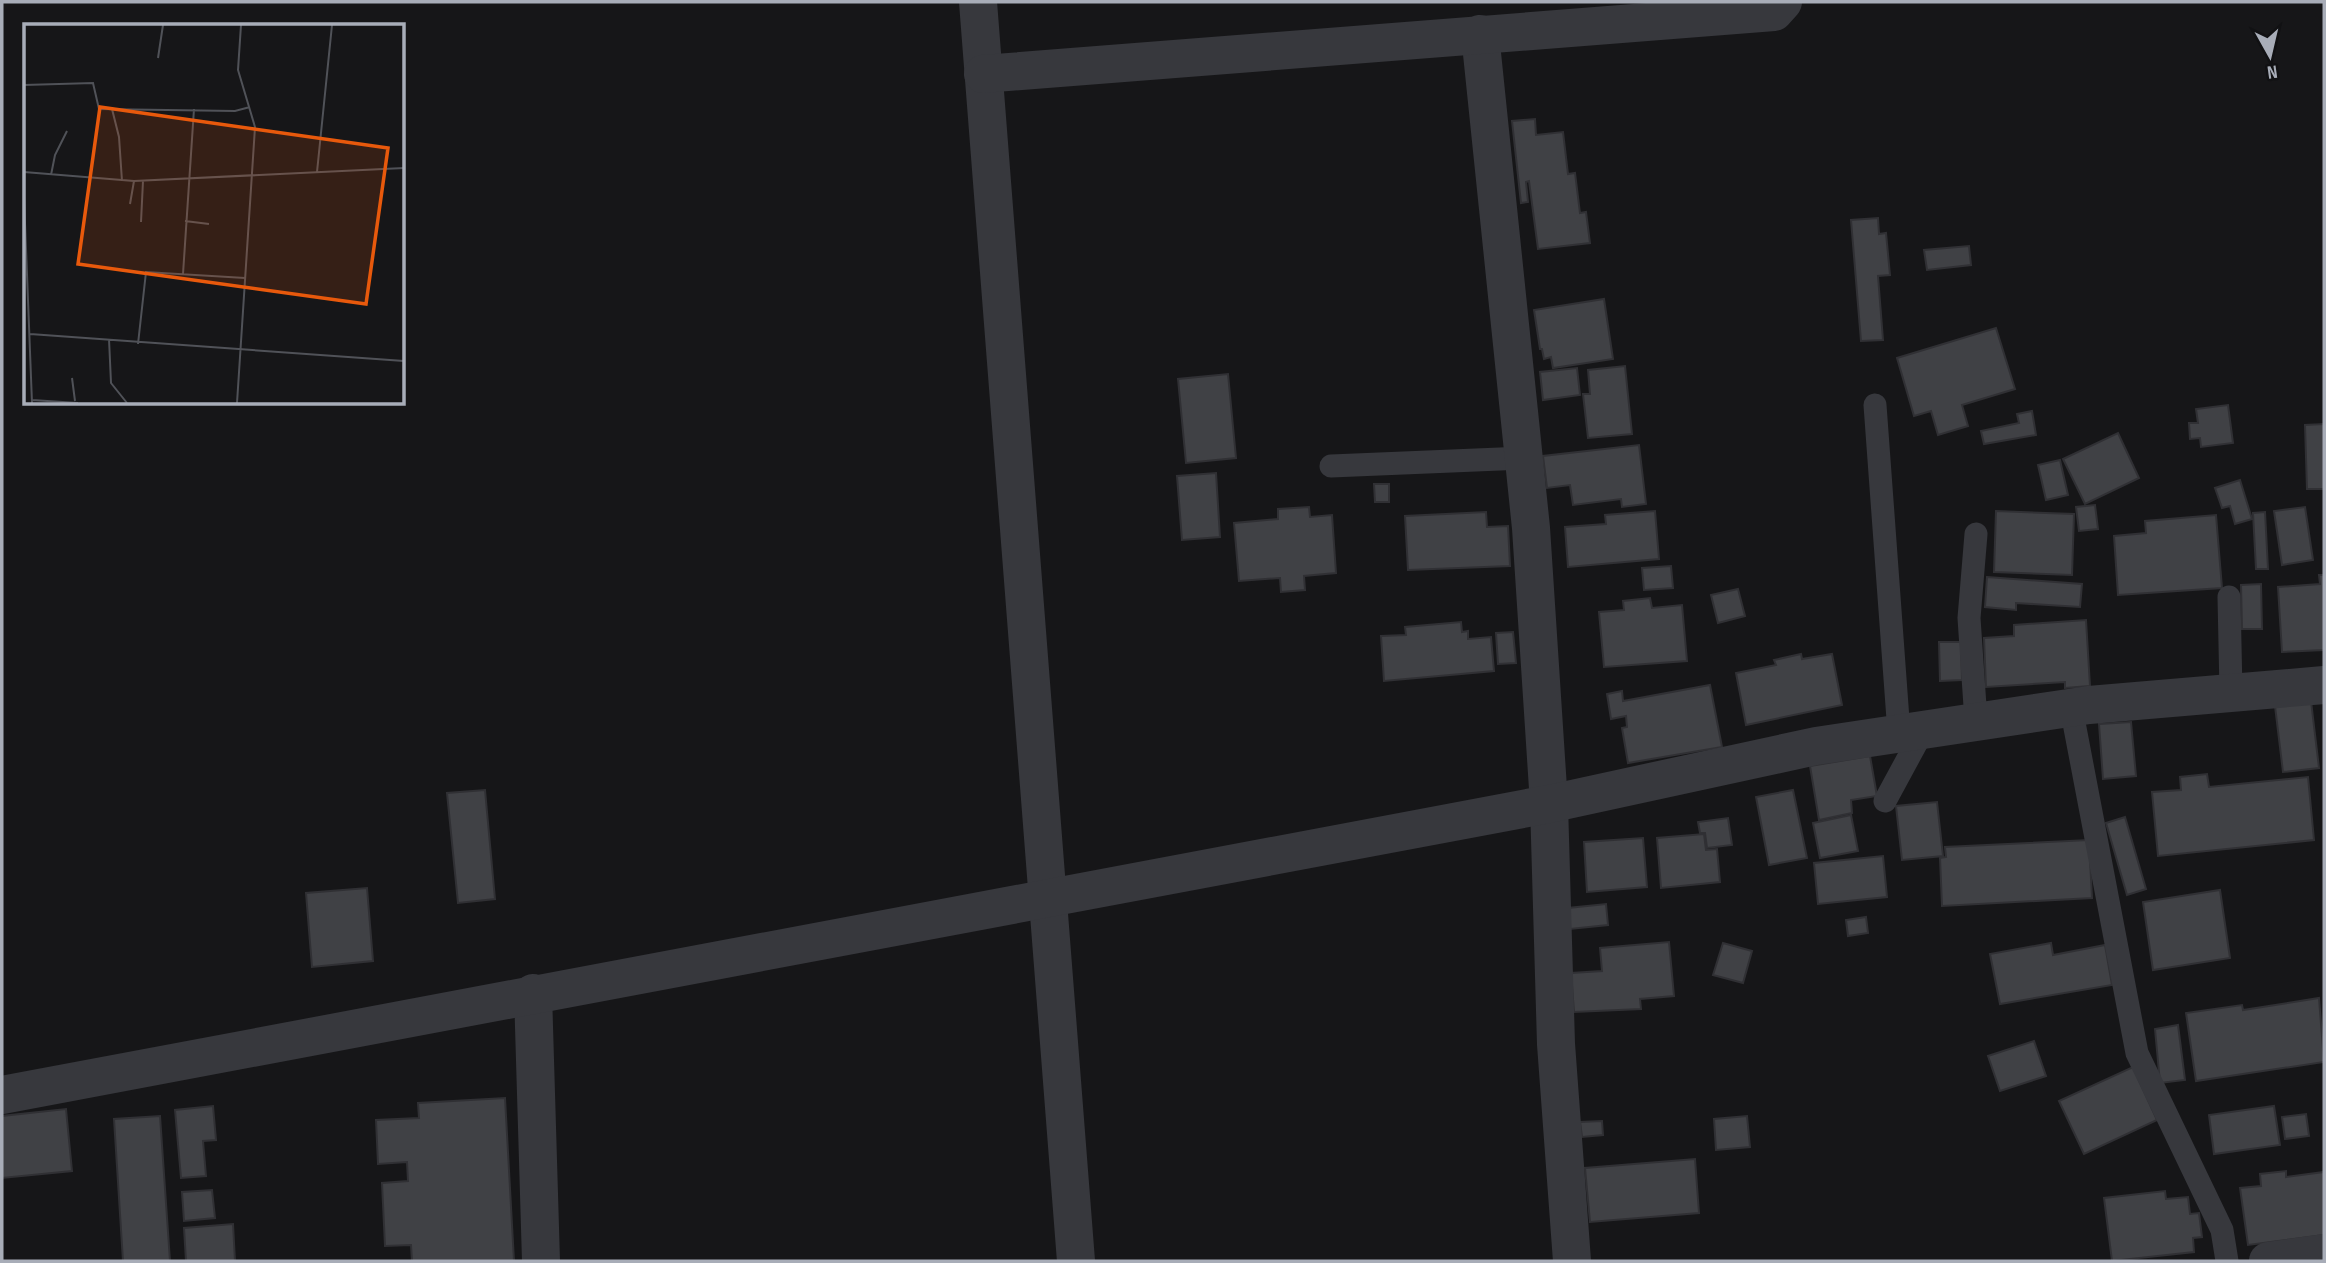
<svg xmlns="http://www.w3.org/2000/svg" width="2326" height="1263" font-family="'Sofia Sans Condensed',sans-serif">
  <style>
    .building { fill: #404145; stroke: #303034; stroke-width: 2 }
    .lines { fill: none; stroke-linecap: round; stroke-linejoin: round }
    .service { stroke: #37383d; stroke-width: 23 }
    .minor { stroke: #37383d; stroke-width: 38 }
    .inset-road { fill: none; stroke: #505258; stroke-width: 2 }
    .view { fill: #e8590c; fill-opacity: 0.15; stroke: #e8590c; stroke-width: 3.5 }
    .inset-edge { fill: none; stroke: #a8adb8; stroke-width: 3.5 }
  </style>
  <rect width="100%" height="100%" fill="#161618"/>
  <!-- building -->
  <g class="building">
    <path d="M1535 119 1536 135 1563 132 1568 174 1575 173 1580 213 1586 212 1590 243 1538 249 1529 181 1526 182 1528 202 1521 203 1512 121Z"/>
    <path d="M1878 218 1879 234 1886 233 1890 275 1878 276 1883 340 1861 341 1851 220Z"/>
    <path d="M1969 246 1971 265 1927 270 1924 250Z"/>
    <path d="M1604 299 1613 359 1553 368 1551 357 1544 359 1542 349H1540L1534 310Z"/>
    <path d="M1996 328 2015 389 1962 405 1968 426 1938 435 1931 411 1914 416 1897 358Z"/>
    <path d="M1625 366 1632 434 1588 438 1583 394H1590L1588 370Z"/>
    <path d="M1577 368 1580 395 1543 400 1540 372Z"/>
    <path d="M1228 374 1236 458 1186 463 1178 379Z"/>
    <path d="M2228 405 2233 443 2201 447 2200 438 2190 439 2189 423H2198L2196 409Z"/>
    <path d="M2032 411 2036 435 1984 444 1981 431 2019 423 2017 414Z"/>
    <path d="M2324 424V489H2307L2305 425Z"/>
    <path d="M2118 433 2139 478 2085 504 2063 459Z"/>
    <path d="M1639 445 1646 504 1622 507 1621 499 1573 505 1570 485 1547 488 1543 456Z"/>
    <path d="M2060 460 2068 495 2046 500 2038 465Z"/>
    <path d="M1216 473 1220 537 1182 540 1177 476Z"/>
    <path d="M2240 480 2252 519 2235 524 2230 506 2222 508 2215 488Z"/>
    <path d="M1374 484H1389V502H1375Z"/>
    <path d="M2095 505 2098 529 2079 531 2076 507Z"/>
    <path d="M1309 507 1310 517 1332 515 1336 573 1304 576 1305 590 1281 592 1280 578 1239 581 1234 523 1278 519V509Z"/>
    <path d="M2305 507 2313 560 2282 565 2274 511Z"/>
    <path d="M1655 511 1659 559 1568 567 1565 527 1606 524 1605 515Z"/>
    <path d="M1996 511 2074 514 2072 575 1994 572Z"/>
    <path d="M1486 512 1487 527 1508 526 1510 566 1408 570 1405 516Z"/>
    <path d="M2265 512 2268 569H2256L2253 513Z"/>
    <path d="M2216 515 2222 588 2118 595 2114 536 2146 533 2145 521Z"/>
    <path d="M1671 566 1673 588 1644 590 1642 568Z"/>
    <path d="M2319 575H2324V650L2282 652 2278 587 2320 584Z"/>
    <path d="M1987 577 2082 584 2080 607 2016 603V610L1985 607Z"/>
    <path d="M2261 584 2262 629H2242L2241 585Z"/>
    <path d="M1738 589 1745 616 1718 623 1711 595Z"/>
    <path d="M1650 598 1652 608 1682 605 1687 661 1604 667 1599 612 1624 610 1623 601Z"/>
    <path d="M2086 620 2090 686 2065 688V682L1986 687 1984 638 2014 636V625Z"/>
    <path d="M1461 622 1462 632 1468 631V639L1491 637 1494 671 1384 681 1381 636 1406 635 1405 627Z"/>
    <path d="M1513 632 1516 663 1498 664 1496 633Z"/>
    <path d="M1939 642H1961L1962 680 1940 681Z"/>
    <path d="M1801 654 1802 659 1832 654 1842 705 1746 725 1736 673 1776 665 1774 660Z"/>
    <path d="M1710 685 1722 747 1628 763 1622 728 1627 727 1626 716 1611 719 1607 694 1622 691 1623 701Z"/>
    <path d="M2311 701 2319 768 2283 772 2275 706Z"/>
    <path d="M2131 722 2136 776 2103 779 2099 724Z"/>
    <path d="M1870 756 1877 796 1851 800 1852 813 1819 820 1810 766Z"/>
    <path d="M2207 774 2209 787 2308 777 2314 840 2158 856 2152 792 2181 790 2180 777Z"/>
    <path d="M485 790 495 899 458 903 447 793Z"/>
    <path d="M1793 790 1807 858 1769 865 1756 797Z"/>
    <path d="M1937 802 1943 856 1902 860 1896 806Z"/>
    <path d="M1851 815 1858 851 1820 858 1813 823Z"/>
    <path d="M2125 817 2146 889 2127 895 2106 823Z"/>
    <path d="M1728 818 1732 845 1707 848 1705 833H1700L1698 822Z"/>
    <path d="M1704 834 1706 850 1717 849 1720 882 1661 888 1657 838Z"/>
    <path d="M1643 838 1647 887 1587 892 1584 842Z"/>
    <path d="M2089 840 2092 898 1942 906 1940 858 1946 857 1945 847Z"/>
    <path d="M1883 856 1887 897 1818 904 1814 863Z"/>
    <path d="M367 888 373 961 312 967 306 893Z"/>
    <path d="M2220 890 2230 958 2153 970 2143 902Z"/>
    <path d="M1606 904 1608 925 1570 929 1568 908Z"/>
    <path d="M1866 917 1868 933 1848 936 1846 920Z"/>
    <path d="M1669 942 1674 996 1640 999 1641 1009 1574 1012 1571 973 1602 971 1600 948Z"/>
    <path d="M1723 943 1752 951 1743 983 1713 975Z"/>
    <path d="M2051 943 2053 955 2105 945 2112 985 2000 1004 1990 954Z"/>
    <path d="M2319 998 2324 1062 2196 1081 2186 1013 2242 1005 2243 1010Z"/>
    <path d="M2178 1025 2185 1080 2160 1083 2155 1029Z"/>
    <path d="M2034 1041 2046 1076 2000 1091 1988 1056Z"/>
    <path d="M2133 1067 2157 1120 2084 1154 2059 1101Z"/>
    <path d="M505 1098 514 1261H412L411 1245 385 1246 382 1183 408 1181 407 1162 378 1164 376 1120 419 1118 418 1103Z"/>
    <path d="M213 1106 216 1140 203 1141 206 1176 181 1178 175 1110Z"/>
    <path d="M2274 1106 2280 1145 2214 1154 2209 1115Z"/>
    <path d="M66 1109 72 1171 2 1178V1116Z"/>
    <path d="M2306 1114 2309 1136 2285 1139 2282 1117Z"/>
    <path d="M160 1116 170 1261H123L114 1119Z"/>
    <path d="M1747 1116 1750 1147 1716 1150 1714 1119Z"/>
    <path d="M1602 1121 1603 1135 1582 1137 1580 1122Z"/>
    <path d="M1695 1159 1699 1213 1590 1222 1585 1168Z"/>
    <path d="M2286 1171V1177L2324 1172V1235L2248 1245 2240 1188 2261 1186 2260 1174Z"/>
    <path d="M212 1190 215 1218 184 1221 182 1192Z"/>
    <path d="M2165 1191 2166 1199 2188 1197 2190 1214 2199 1213 2202 1237 2193 1238 2194 1252 2112 1261 2104 1198Z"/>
    <path d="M233 1224 235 1261H186L184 1228Z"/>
  </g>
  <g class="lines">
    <!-- service -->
    <g class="service">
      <path d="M1875 405 1899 733"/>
      <path d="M1331 466 1524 458"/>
      <path d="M2229 597 2231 692"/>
      <path d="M2071 707 2137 1053 2222 1230 2227 1261"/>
      <path d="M1976 721 1969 618 1976 534"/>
      <path d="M1885 801 1924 729"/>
    </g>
    <!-- minor -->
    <g class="minor">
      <path d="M978 2 1076 1261"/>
      <path d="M1480 34 1531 528 1549 804 1556 1044 1572 1261"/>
      <path d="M983 74 1774 12 1783 2"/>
      <path d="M533 993 541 1261"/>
      <path d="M2 1095 1549 804 1816 746 2089 705 2324 685"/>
      <path d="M2268 1261 2324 1253"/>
    </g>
  </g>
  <!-- overview -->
  <g transform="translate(24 24)">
    <rect width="380" height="380" fill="#161618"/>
    <path class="inset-road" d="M134 34 139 1M0 61 69 59 75 85 211 87 226 83M88 85 95 113 98 157M0 148 110 157 380 144M293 148 308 1M27 151 31 131 43 107M0 173 8 379M106 180 110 157M161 197 185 200M117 198 119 157M159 250 170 85M6 310 380 337M85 315 87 359 103 379M114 320 122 248 221 254M48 354 51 377M8 376 54 379M213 379 231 103 214 46 217 1"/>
    <path class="view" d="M76 83 364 124 342 280 54 240Z"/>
    <rect width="380" height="380" class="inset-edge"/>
  </g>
  <!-- border -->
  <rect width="2326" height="1263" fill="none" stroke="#a8adb8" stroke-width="7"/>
  <!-- north arrow -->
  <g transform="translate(2270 56) rotate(172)" stroke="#111113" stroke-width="5" paint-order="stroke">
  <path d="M0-5L12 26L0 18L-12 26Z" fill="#a8adb8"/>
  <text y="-10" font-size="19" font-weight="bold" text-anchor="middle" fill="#a8adb8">N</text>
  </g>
</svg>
